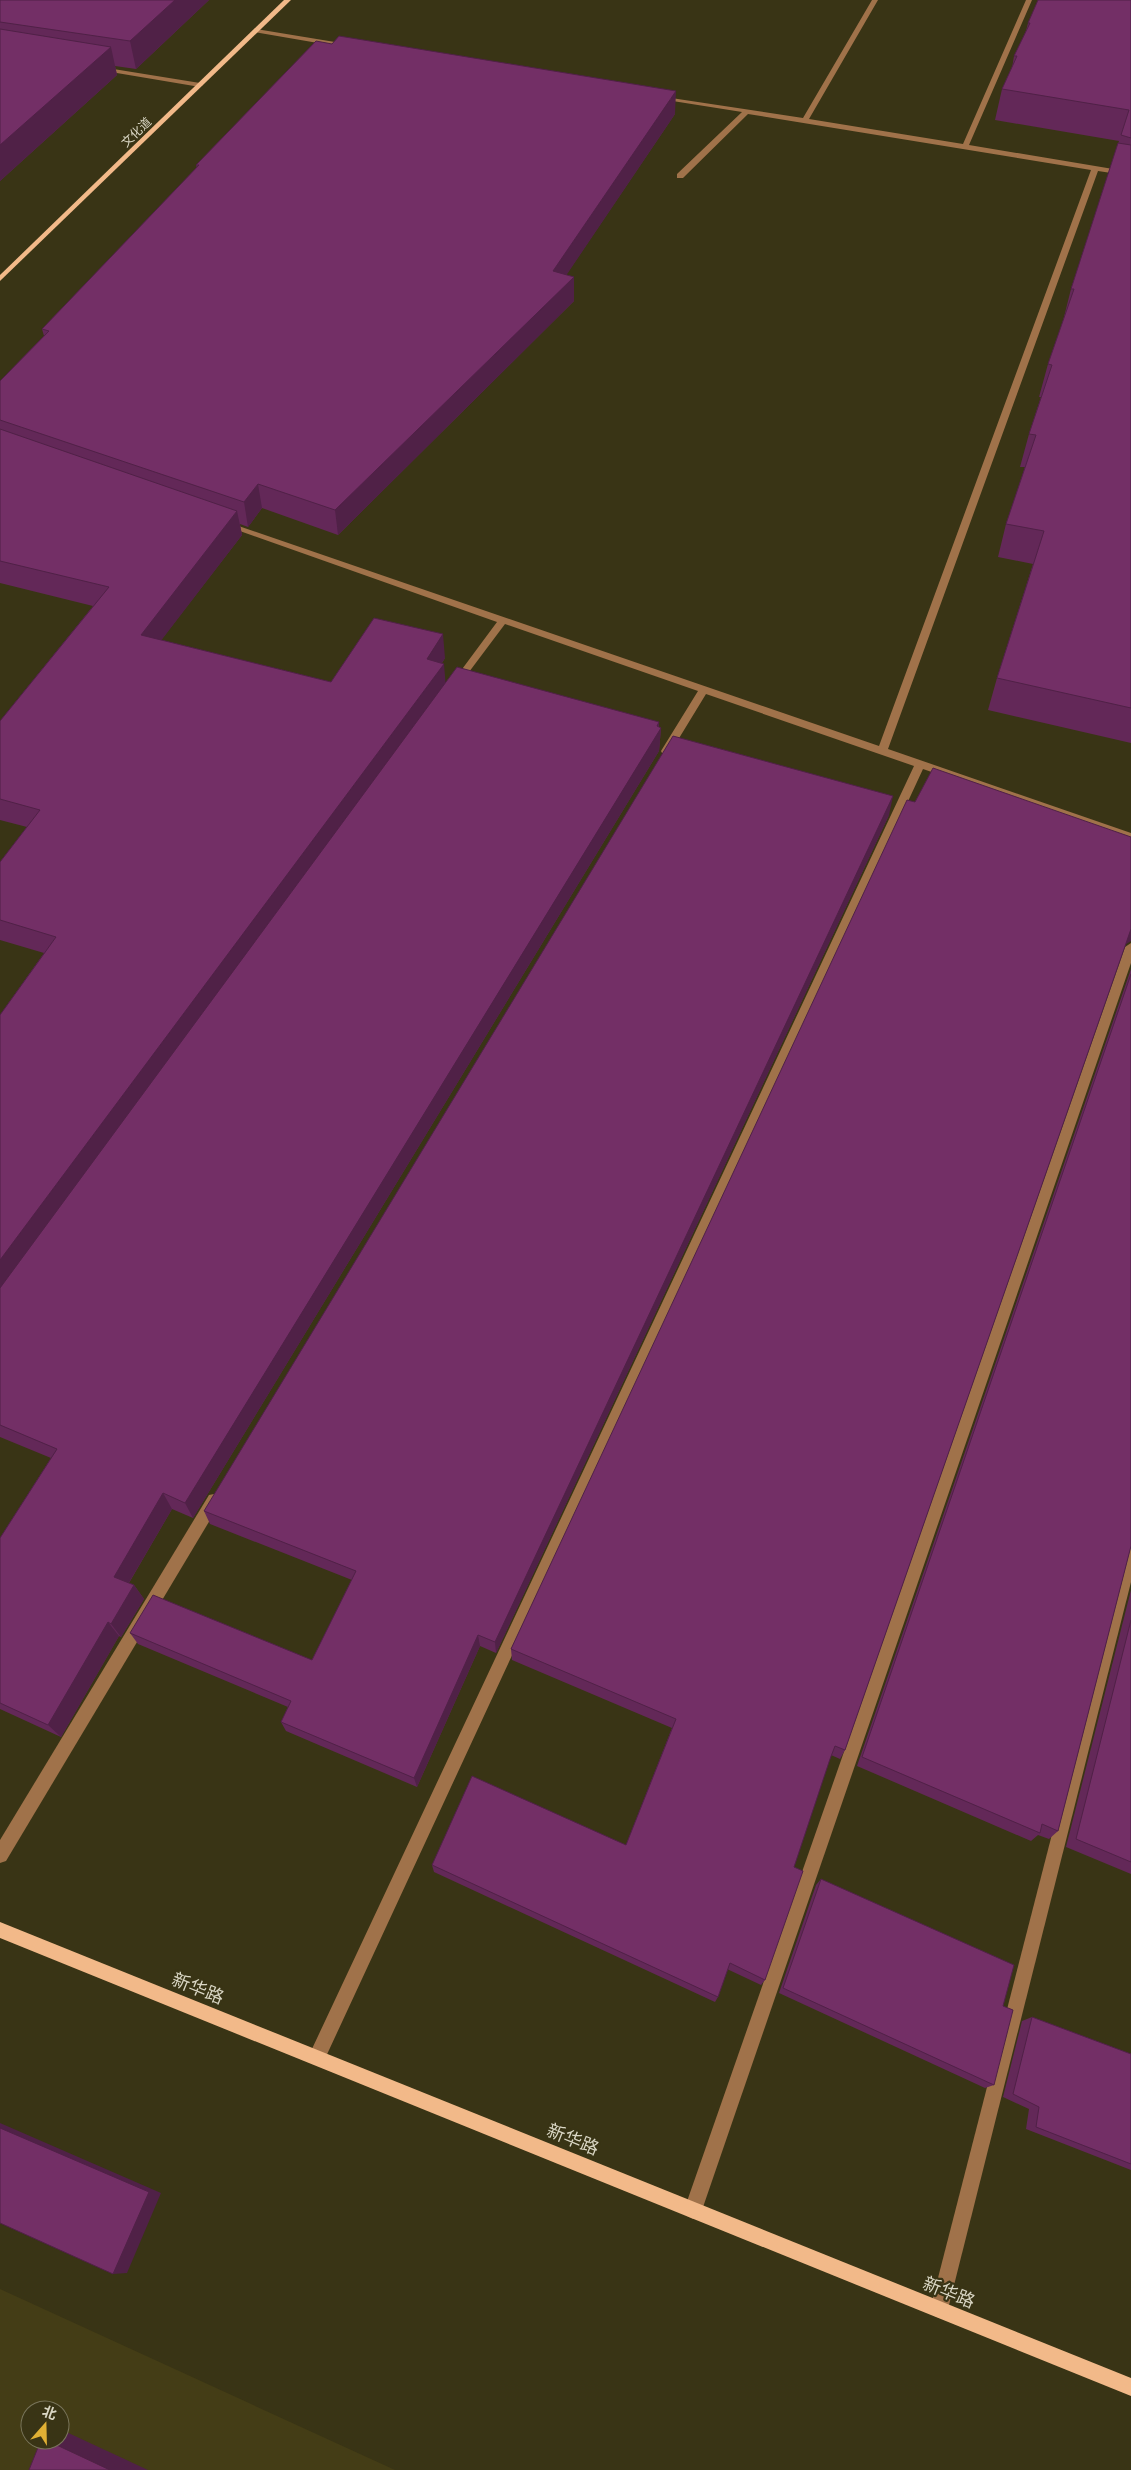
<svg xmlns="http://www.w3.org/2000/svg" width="1131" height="2470" font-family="Poppins,'Noto Sans SC',sans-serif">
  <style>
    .built { fill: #443d16; fill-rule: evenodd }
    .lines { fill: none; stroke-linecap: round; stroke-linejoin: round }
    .minor { fill: #a0724a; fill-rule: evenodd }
    .major { fill: #f2b989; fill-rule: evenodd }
    .wall { fill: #632858 }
    .shaded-wall { fill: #502147 }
    .building { fill: #732f66; stroke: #502147 }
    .labels { text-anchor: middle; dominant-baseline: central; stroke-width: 4.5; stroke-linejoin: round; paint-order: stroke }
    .far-street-label { font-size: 12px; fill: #dad7c5; stroke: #393415 }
    .near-street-label { font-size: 18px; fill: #dad7c5; stroke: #393415 }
  </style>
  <rect width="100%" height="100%" fill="#393415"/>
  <!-- built -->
  <path class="built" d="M0 2289 395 2470H0ZM30 2410H60V2440H30Z"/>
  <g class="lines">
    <!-- minor -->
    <g class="minor">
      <path d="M872 0H878L809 119 963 144 1026 0H1032L969 145 1131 172V176L1098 171 888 749 1131 833V841L923 769 323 2063 317 2065 311 2063 309 2057 311 2051 914 766 706 694 670 753H662L661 751 698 691 505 624 460 684H454V680L497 622 220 524 227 522 879 746 1091 170 748 114 683 178H677V174L742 112 660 99 657 97 658 96 803 118Z"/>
      <path d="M256 29 347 44 350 46 347 48 254 32 253 31Z"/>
      <path d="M101 67 200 83 203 85 200 87 99 70 98 69Z"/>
      <path d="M1131 943V963L702 2210 699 2216 693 2219 687 2216 684 2210 1125 947Z"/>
      <path d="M214 1494 219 1495 221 1500 219 1505 6 1861 0 1863V1840L209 1495Z"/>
      <path d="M1131 1547V1582L948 2309 945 2315 939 2318 933 2315 930 2309 1124 1554 1126 1549Z"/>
    </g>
    <!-- major -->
    <g class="major">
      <path d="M284 0H291L0 281V275Z"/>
      <path d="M0 1922 1131 2378V2396L0 1938Z"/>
    </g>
  </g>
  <!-- wall -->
  <g class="wall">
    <path d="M0 0H209L136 69 115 66 117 75 0 181Z"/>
    <path d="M1131 0V743L988 710 997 678 1033 564 998 557 1006 524 1025 467H1020L1029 434 1041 397H1039L1048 364 1063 321 1071 289 1119 141 995 120 1002 89 1012 68 1014 56 1026 31 1028 23Z"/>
    <path d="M675 114 566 275 574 277V301L338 535 262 508 248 527 240 524 242 535 161 640 331 682 445 658 442 663 445 683 659 722V727L661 728 659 751 193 1518 172 1509 129 1583 134 1585 144 1599 121 1637 119 1636 61 1737 0 1709V1538L51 1458 0 1437V1015L44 953 0 940V862L27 827 0 820V721L93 606 0 583V381L44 336 42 329 197 168 196 165Z"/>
    <path d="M915 802 1125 945 845 1750 840 1759 831 1755 794 1867 765 1980 761 1985 727 1969 718 1997 715 2002 434 1872 432 1865 626 1845 672 1728 512 1660 511 1649Z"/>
    <path d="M889 815 496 1653 480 1646 417 1787 286 1731 281 1722 288 1707 138 1644 130 1633 312 1660 352 1580 210 1524 204 1511Z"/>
    <path d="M1131 969V1546L1058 1831 1049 1839 1038 1835 1031 1841 857 1766Z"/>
    <path d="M1131 1590V1874L1066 1847Z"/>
    <path d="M821 1879 994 2085 985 2088 779 1993 816 1885Z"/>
    <path d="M1032 2017 1131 2054V2170L1026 2129 1029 2109 1003 2097 1022 2021Z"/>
  </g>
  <!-- shaded-wall -->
  <g class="shaded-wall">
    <path d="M175 0H209L136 69 130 41Z"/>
    <path d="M111 47 117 75 0 181V145Z"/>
    <path d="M676 91 675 114 553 295V271Z"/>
    <path d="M574 277V301L338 535 335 510Z"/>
    <path d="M258 484 262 508 248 527 244 502Z"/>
    <path d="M237 511 242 535 147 659 141 635Z"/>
    <path d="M443 634 445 658 429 683 427 659Z"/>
    <path d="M444 664 446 688 0 1295V1260Z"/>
    <path d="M659 722 658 732 661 728 659 751 193 1518 185 1503Z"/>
    <path d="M893 796 889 815 496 1653 495 1642Z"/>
    <path d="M1131 929V941L1123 946Z"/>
    <path d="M163 1493 172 1509 124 1591 114 1577Z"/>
    <path d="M134 1585 144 1599 121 1637 111 1624Z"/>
    <path d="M108 1622 119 1636 61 1737 48 1725Z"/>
    <path d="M478 1635 480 1646 417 1787 414 1778Z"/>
    <path d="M0 2123 161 2193 127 2273 113 2274 0 2128Z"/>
    <path d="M62 2430 148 2470H110L46 2440H60V2431Z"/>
  </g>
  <!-- building -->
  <g class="building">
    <path d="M0 0H175L130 41 0 22Z"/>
    <path d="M1038 0H1131V138L1121 135 1129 110 1002 89 1017 56H1014L1030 23H1028Z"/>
    <path d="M0 29 111 47 0 145Z"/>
    <path d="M339 36 676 91 553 271 574 277 335 510 258 484 244 502 0 420V381L49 331 42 329 199 165H196L316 41 332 44Z"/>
    <path d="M1118 143 1131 145V708L997 678 1044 531 1006 524 1036 435 1029 434 1052 365 1048 364 1074 289H1071Z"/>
    <path d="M0 429 237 511 141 635 331 682 374 618 443 634 427 659 444 664 0 1260V1015L56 937 0 920V862L40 810 0 799V721L109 587 0 561Z"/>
    <path d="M457 667 659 722 657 726 661 728 185 1503 163 1493 114 1577 134 1585 111 1624 108 1622 48 1725 0 1703V1538L57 1449 0 1425V1288Z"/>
    <path d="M673 736 893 796 495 1642 478 1635 414 1778 281 1722 291 1701 130 1633 153 1595 312 1660 356 1571 204 1511Z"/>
    <path d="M933 768 1131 837V929L845 1750 835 1746 830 1759 794 1867 803 1871 765 1980 730 1963 718 1997 432 1865 472 1776 626 1845 676 1719 511 1649 907 800 915 802Z"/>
    <path d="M1131 974V1546L1058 1831 1042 1824 1040 1833 862 1757Z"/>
    <path d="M1131 1620V1862L1076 1839Z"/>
    <path d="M821 1879 1014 1965 1003 2006 1013 2010 994 2085 783 1988Z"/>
    <path d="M1032 2017 1131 2054V2164L1036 2127 1039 2107 1013 2094Z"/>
    <path d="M0 2128 149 2192 113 2274 0 2223Z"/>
    <path d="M41 2440H46L110 2470H29Z"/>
  </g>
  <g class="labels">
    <!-- far-street labels -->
    <g class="far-street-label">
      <text transform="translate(136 132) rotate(-44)">文化道</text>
    </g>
    <!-- near-street labels -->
    <g class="near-street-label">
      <text transform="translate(198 1988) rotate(22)">新华路</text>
      <text transform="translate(573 2139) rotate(22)">新华路</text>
      <text transform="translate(949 2292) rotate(22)">新华路</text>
    </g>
  </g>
  <!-- north arrow -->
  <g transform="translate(45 2425) rotate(20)"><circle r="24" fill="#393415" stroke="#79755b"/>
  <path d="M0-4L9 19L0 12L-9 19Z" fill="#e0b034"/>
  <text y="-8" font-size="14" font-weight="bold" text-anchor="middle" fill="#dad7c5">北</text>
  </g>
</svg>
